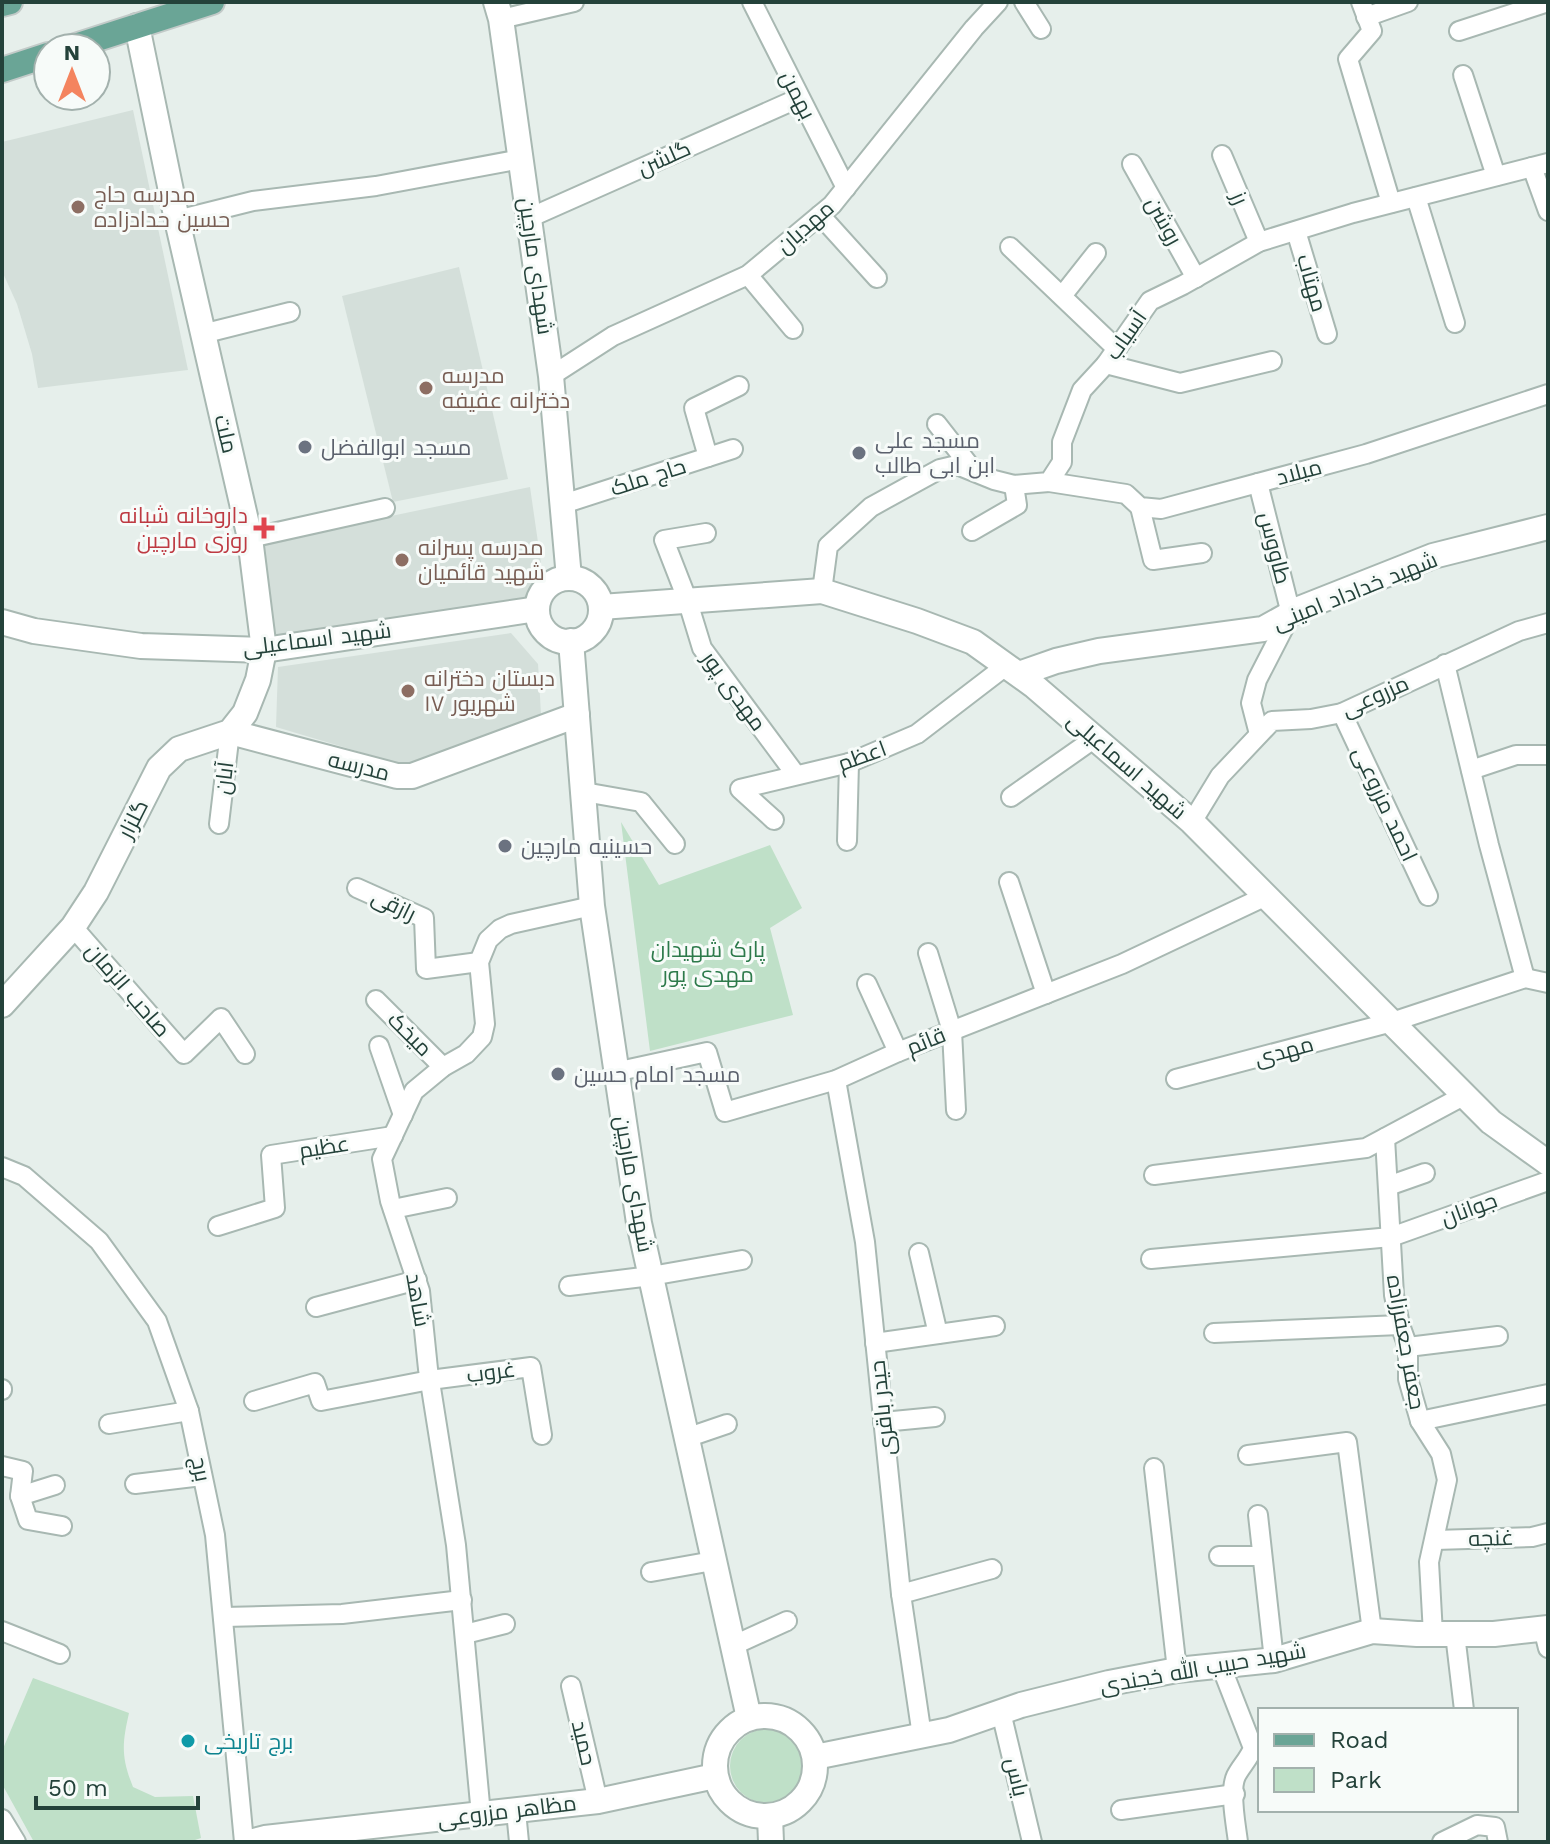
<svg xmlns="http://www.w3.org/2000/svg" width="1550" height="1844" font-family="'Work Sans',Cairo,sans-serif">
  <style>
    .built { fill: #d4dfda }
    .green { fill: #bfe0c8 }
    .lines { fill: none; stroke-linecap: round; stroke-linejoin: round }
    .minor-casing { stroke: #a8b8b2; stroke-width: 22 }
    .tertiary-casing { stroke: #a8b8b2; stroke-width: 28 }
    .primary-casing { stroke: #c2cac8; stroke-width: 28 }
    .minor { stroke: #fff; stroke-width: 18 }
    .tertiary { stroke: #fff; stroke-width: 24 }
    .primary { stroke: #6aa596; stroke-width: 24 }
    .education-dot { fill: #8d6e63; stroke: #f7fbf9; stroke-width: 3 }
    .worship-dot { fill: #6b7280; stroke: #f7fbf9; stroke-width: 3 }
    .health-dot { fill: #e0444e; stroke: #f7fbf9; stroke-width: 3 }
    .culture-dot { fill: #0f9aa8; stroke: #f7fbf9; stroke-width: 3 }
    .labels { text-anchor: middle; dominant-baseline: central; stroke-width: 6; stroke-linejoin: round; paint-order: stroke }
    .street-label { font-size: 22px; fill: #24423a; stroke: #f7fbf9 }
    .education-label { font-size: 22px; fill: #785e54; stroke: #f7fbf9; text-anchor: start }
    .worship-label { font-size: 22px; fill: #5b616d; stroke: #f7fbf9; text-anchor: start }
    .health-label { font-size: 22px; fill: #be3a42; stroke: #f7fbf9; text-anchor: end }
    .park-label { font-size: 22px; fill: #2d7a4b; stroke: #f7fbf9 }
    .culture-label { font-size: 22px; fill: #0d838f; stroke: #f7fbf9; text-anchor: start }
  </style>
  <rect width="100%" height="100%" fill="#e6efeb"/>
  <!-- built -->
  <g class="built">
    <path d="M133 110 188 370 38 388 32 354 17 304 2 271V142Z"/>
    <path d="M459 267 508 479 393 502 342 296Z"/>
    <path d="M530 487 543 577 529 601 274 641 262 543Z"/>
    <path d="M511 633 538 664 541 714 407 766 276 727 278 667Z"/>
  </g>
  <!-- green -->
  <g class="green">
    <path d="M621 822 659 885 770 845 802 908 770 928 793 1015 650 1051Z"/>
    <path d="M33 1678 129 1713C122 1744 121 1757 133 1787L155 1797 193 1796 201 1838 189 1842H34L2 1784V1751Z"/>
    <circle cx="767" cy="1766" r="37"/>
  </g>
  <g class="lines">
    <defs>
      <g id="minor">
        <path d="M752 2 846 188"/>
        <path d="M1024 2 1041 29"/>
        <path d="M1361 2 1372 31 1348 59 1391 203"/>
        <path d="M1366 17 1408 2"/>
        <path d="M501 19 574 2"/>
        <path d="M1459 31 1545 3"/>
        <path d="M1463 75 1496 176"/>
        <path d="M1222 155 1259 242"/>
        <path d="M1132 164 1196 278"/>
        <path d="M1532 167 1548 211"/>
        <path d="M1416 197 1455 323"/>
        <path d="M820 215 877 278"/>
        <path d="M529 218 799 98"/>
        <path d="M177 220 253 201 376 186 521 159"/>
        <path d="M1296 231 1327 334"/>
        <path d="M1010 247 1117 349"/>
        <path d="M748 275 793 329"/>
        <path d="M1062 296 1096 253"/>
        <path d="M202 334 290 312"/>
        <path d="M1106 364 1180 383 1272 361"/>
        <path d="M551 376 613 336 748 275 832 205 974 28 998 2"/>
        <path d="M937 424 973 470"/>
        <path d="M708 457 694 408 739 386"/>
        <path d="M1049 482 1126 494 1140 507 1161 509 1366 454 1548 394"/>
        <path d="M1258 483 1291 614 1257 680 1251 703 1259 734"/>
        <path d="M563 504 733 449"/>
        <path d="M1140 507 1153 560 1202 553"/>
        <path d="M972 531 1017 505 1014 485"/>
        <path d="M706 533 664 540 687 599 702 648 796 775"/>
        <path d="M250 538 385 508"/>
        <path d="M822 591 828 546 871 507 940 469 957 465 994 480 1014 485 1049 482 1062 462V442L1082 390 1106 364 1150 301 1183 285 1259 242 1353 213 1548 163"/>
        <path d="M1445 664 1489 845 1525 978"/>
        <path d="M1342 713 1428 896"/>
        <path d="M1471 770 1516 755H1548"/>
        <path d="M584 792 641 802 675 844"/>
        <path d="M1011 797 1095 738"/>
        <path d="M774 820 740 789 849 763 917 734 1007 665"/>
        <path d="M1192 822 1220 776 1272 721 1311 719 1342 713 1519 631 1548 623"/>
        <path d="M219 824 230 732"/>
        <path d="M847 841 849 763"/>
        <path d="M1009 882 1046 994"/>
        <path d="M357 888 424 918 426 969 479 962"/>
        <path d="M73 927 184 1054 221 1018 245 1054"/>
        <path d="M928 953 952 1031 956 1110"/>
        <path d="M1525 978 1548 983"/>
        <path d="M867 984 898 1052"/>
        <path d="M376 1000 443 1067"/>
        <path d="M379 1046 403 1115"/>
        <path d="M615 1072 707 1052 725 1112 836 1080 898 1052 1122 964 1266 896"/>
        <path d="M1176 1079 1392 1022 1525 978"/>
        <path d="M836 1080 865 1242 901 1594 922 1736"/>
        <path d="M1385 1138 1394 1295 1400 1325 1408 1347V1379L1420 1421 1441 1454 1447 1480 1429 1562 1433 1634"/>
        <path d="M2 1167 24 1176 99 1241 157 1321 189 1411 215 1535 244 1842"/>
        <path d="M1154 1175 1366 1148 1465 1095"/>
        <path d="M1388 1186 1425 1173"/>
        <path d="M393 1209 447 1198"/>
        <path d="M218 1226 275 1208 271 1155 393 1136"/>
        <path d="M919 1253 938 1334"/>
        <path d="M1151 1259 1391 1237 1548 1181"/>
        <path d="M569 1286 651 1276 742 1260"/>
        <path d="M316 1307 417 1280"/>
        <path d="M1214 1333 1400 1325"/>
        <path d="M875 1343 995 1326"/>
        <path d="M1408 1347 1498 1336"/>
        <path d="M2 1390V1389"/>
        <path d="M254 1401 315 1383 321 1401 430 1380 531 1367 542 1435"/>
        <path d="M1420 1421 1548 1394"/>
        <path d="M883 1422 935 1417"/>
        <path d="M109 1424 189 1411"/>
        <path d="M686 1438 727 1424"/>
        <path d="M1248 1455 1347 1442 1372 1631"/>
        <path d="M2 1466 23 1471 20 1496 28 1520 62 1526"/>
        <path d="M1154 1468 1177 1670"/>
        <path d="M135 1484 202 1476"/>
        <path d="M20 1496 55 1485"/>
        <path d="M1258 1515 1274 1660"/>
        <path d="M1435 1540 1532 1537 1548 1533"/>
        <path d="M1219 1556H1262"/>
        <path d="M651 1572 713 1561"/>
        <path d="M901 1594 992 1569"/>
        <path d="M224 1617 342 1614 462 1600"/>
        <path d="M1543 1628 1548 1648"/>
        <path d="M2 1631 60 1654"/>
        <path d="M465 1634 505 1624"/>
        <path d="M1455 1634 1464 1710"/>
        <path d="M732 1646 787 1621"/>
        <path d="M1221 1666 1253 1748C1249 1759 1241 1766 1236 1776 1229 1791 1236 1825 1238 1842"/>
        <path d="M571 1686 598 1801"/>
        <path d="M1001 1712 1032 1842"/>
        <path d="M1121 1810 1235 1794"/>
        <path d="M516 1811 519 1842"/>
        <path d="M481 1815 456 1545 428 1369 420 1291 390 1201 382 1159 414 1091 443 1067 466 1054 482 1037 485 1024 479 962 488 940 500 929 511 924 592 906"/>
        <path d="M2 1819 16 1842"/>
        <path d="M1442 1842 1477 1825 1495 1827 1498 1842"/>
      </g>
      <g id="tertiary">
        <path d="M496 2 501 19 551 376 569 578"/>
        <circle cx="569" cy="610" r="32"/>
        <path d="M601 607 822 591 917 621 973 642 1033 685 1192 822 1491 1122 1548 1163"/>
        <path d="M2 622 34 631 141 646 264 650 537 609"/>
        <path d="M571 641 592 906 639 1223 749 1718"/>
        <path d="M1019 674 1056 661 1099 651 1263 629 1299 609 1433 556 1548 527"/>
        <path d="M230 732 397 776H412L577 715"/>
        <path d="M2 1005 73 927 96 892 159 768 179 749 230 732 245 713 258 680 264 650 250 538 177 220 137 26"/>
        <circle cx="765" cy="1766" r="50"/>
        <path d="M815 1757 949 1730 1021 1705 1109 1683 1177 1670 1274 1660 1372 1631 1417 1634H1494L1548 1628"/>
        <path d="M770 1817 771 1842"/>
        <path d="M250 1842 265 1838 598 1801 715 1776"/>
      </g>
      <g id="primary">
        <path d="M2 4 10 2"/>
        <path d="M69 48 212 2"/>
        <path d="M2 70 48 55"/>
      </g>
    </defs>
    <!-- minor casing -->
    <use href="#minor" class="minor-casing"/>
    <!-- tertiary casing -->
    <use href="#tertiary" class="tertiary-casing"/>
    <!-- primary casing -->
    <use href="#primary" class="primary-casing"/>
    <!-- minor -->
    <use href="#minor" class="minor"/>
    <!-- tertiary -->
    <use href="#tertiary" class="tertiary"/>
    <!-- primary -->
    <use href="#primary" class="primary"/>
  </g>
  <!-- markers -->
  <g class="education-dot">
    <circle cx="78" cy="207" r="8"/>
    <circle cx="426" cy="388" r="8"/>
    <circle cx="402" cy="560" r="8"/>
    <circle cx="408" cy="691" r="8"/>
  </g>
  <g class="worship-dot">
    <circle cx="305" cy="447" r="8"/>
    <circle cx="859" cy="453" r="8"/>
    <circle cx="505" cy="846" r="8"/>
    <circle cx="558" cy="1074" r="8"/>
  </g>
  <path class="health-dot" d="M260 516h8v8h8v8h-8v8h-8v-8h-8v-8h8z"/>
  <circle class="culture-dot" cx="188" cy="1741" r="8"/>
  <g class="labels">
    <!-- street labels -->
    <g class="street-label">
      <text transform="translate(798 95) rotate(63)">بهمن</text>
      <text transform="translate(664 158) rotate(-24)">گلشن</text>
      <text transform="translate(1240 198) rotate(67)">رز</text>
      <text transform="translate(1164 221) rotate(61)">روشن</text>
      <text transform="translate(805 227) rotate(-41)">مهدیان</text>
      <text transform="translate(536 266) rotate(82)">شهدای مارچین</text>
      <text transform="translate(1312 283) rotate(74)">مهتاب</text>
      <text transform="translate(1126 335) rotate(-55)">آسیاب</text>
      <text transform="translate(226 434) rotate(77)">ملت</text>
      <text transform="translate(1299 472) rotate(-15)">میلاد</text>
      <text transform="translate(648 477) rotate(-18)">حاج ملک</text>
      <text transform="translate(1275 548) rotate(76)">طاووس</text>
      <text transform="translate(1355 591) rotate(-22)">شهید خداداد امینی</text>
      <text transform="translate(317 639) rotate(-7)">شهید اسماعیلی</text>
      <text transform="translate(734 691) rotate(54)">مهدی پور</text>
      <text transform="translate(1375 696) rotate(-24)">مزروعی</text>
      <text transform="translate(862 756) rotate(-20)">اعظم</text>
      <text transform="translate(359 766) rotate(14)">مدرسه</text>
      <text transform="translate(1127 766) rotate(41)">شهید اسماعیلی</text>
      <text transform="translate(224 778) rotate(-83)">آبان</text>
      <text transform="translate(1385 804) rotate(65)">احمد مزروعی</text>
      <text transform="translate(133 819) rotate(-63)">گلزار</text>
      <text transform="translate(394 905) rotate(26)">رازقی</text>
      <text transform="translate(128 990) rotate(49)">صاحب الزمان</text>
      <text transform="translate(410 1034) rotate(45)">میخک</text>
      <text transform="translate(926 1041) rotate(-22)">قائم</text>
      <text transform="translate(1284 1051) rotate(-15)">مهدی</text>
      <text transform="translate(324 1147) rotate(-9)">عظیم</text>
      <text transform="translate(634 1184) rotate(80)">شهدای مارچین</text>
      <text transform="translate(1469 1209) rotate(-20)">جوانان</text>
      <text transform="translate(418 1300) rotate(80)">شاهد</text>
      <text transform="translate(1406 1342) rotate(80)">جعفر جعفرزاده</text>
      <text transform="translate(491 1372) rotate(-7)">غروب</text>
      <text transform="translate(882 1408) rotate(-96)">حیدر باقری</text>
      <text transform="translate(201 1469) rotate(79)">برج</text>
      <text transform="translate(1491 1538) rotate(-2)">غنچه</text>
      <text transform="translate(1203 1668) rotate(-10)">شهید حبیب الله خجندی</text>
      <text transform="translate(584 1743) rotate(77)">حمید</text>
      <text transform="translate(1017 1777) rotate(77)">یاس</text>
      <text transform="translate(507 1811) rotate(-7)">مظاهر مزروعی</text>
    </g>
    <!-- education labels -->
    <g class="education-label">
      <text x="94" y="194">مدرسه حاج<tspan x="94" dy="25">حسین حدادزاده</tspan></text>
      <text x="442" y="375">مدرسه<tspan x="442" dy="25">دخترانه عفیفه</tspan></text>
      <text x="418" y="547">مدرسه پسرانه<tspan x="418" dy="25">شهید قائمیان</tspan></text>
      <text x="424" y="678">دبستان دخترانه<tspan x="424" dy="25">۱۷ شهریور</tspan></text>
    </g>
    <!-- worship labels -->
    <g class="worship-label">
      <text x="875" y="440">مسجد علی<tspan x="875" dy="25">ابن ابی طالب</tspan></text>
      <text x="321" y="447">مسجد ابوالفضل</text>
      <text x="521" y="846">حسینیه مارچین</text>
      <text x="574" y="1074">مسجد امام حسین</text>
    </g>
    <!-- health labels -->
    <g class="health-label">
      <text x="248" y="515">داروخانه شبانه<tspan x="248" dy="25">روزی مارچین</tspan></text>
    </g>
    <!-- park labels -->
    <g class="park-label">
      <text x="708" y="949">پارک شهیدان<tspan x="708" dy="25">مهدی پور</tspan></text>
    </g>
    <!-- culture labels -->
    <g class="culture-label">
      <text x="204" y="1741">برج تاریخی</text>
    </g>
  </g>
  <!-- border -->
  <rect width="1550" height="1844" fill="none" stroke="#24423a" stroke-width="8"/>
  <!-- legend -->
  <rect x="1258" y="1708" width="260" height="104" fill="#f7fbf9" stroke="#a3b1ad" stroke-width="2"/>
  <rect x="1274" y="1734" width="40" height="12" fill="#6aa596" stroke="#a3b1ad" stroke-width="2"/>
  <text x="1330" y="1748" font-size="24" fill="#24423a">Road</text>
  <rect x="1274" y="1768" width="40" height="24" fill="#bfe0c8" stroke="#a3b1ad" stroke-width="2"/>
  <text x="1330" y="1788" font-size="24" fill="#24423a">Park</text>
  <!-- north arrow -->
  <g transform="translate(72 72)"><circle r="38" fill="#f7fbf9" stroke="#a3b1ad" stroke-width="2"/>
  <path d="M0-6L14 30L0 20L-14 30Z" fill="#f4845f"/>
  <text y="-12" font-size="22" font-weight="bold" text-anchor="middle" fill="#24423a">N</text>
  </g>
  <!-- scale -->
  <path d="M36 1796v12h162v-12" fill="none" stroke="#24423a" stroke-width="4"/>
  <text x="48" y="1796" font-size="24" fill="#24423a" stroke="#f7fbf9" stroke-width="6" paint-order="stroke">50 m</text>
</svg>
